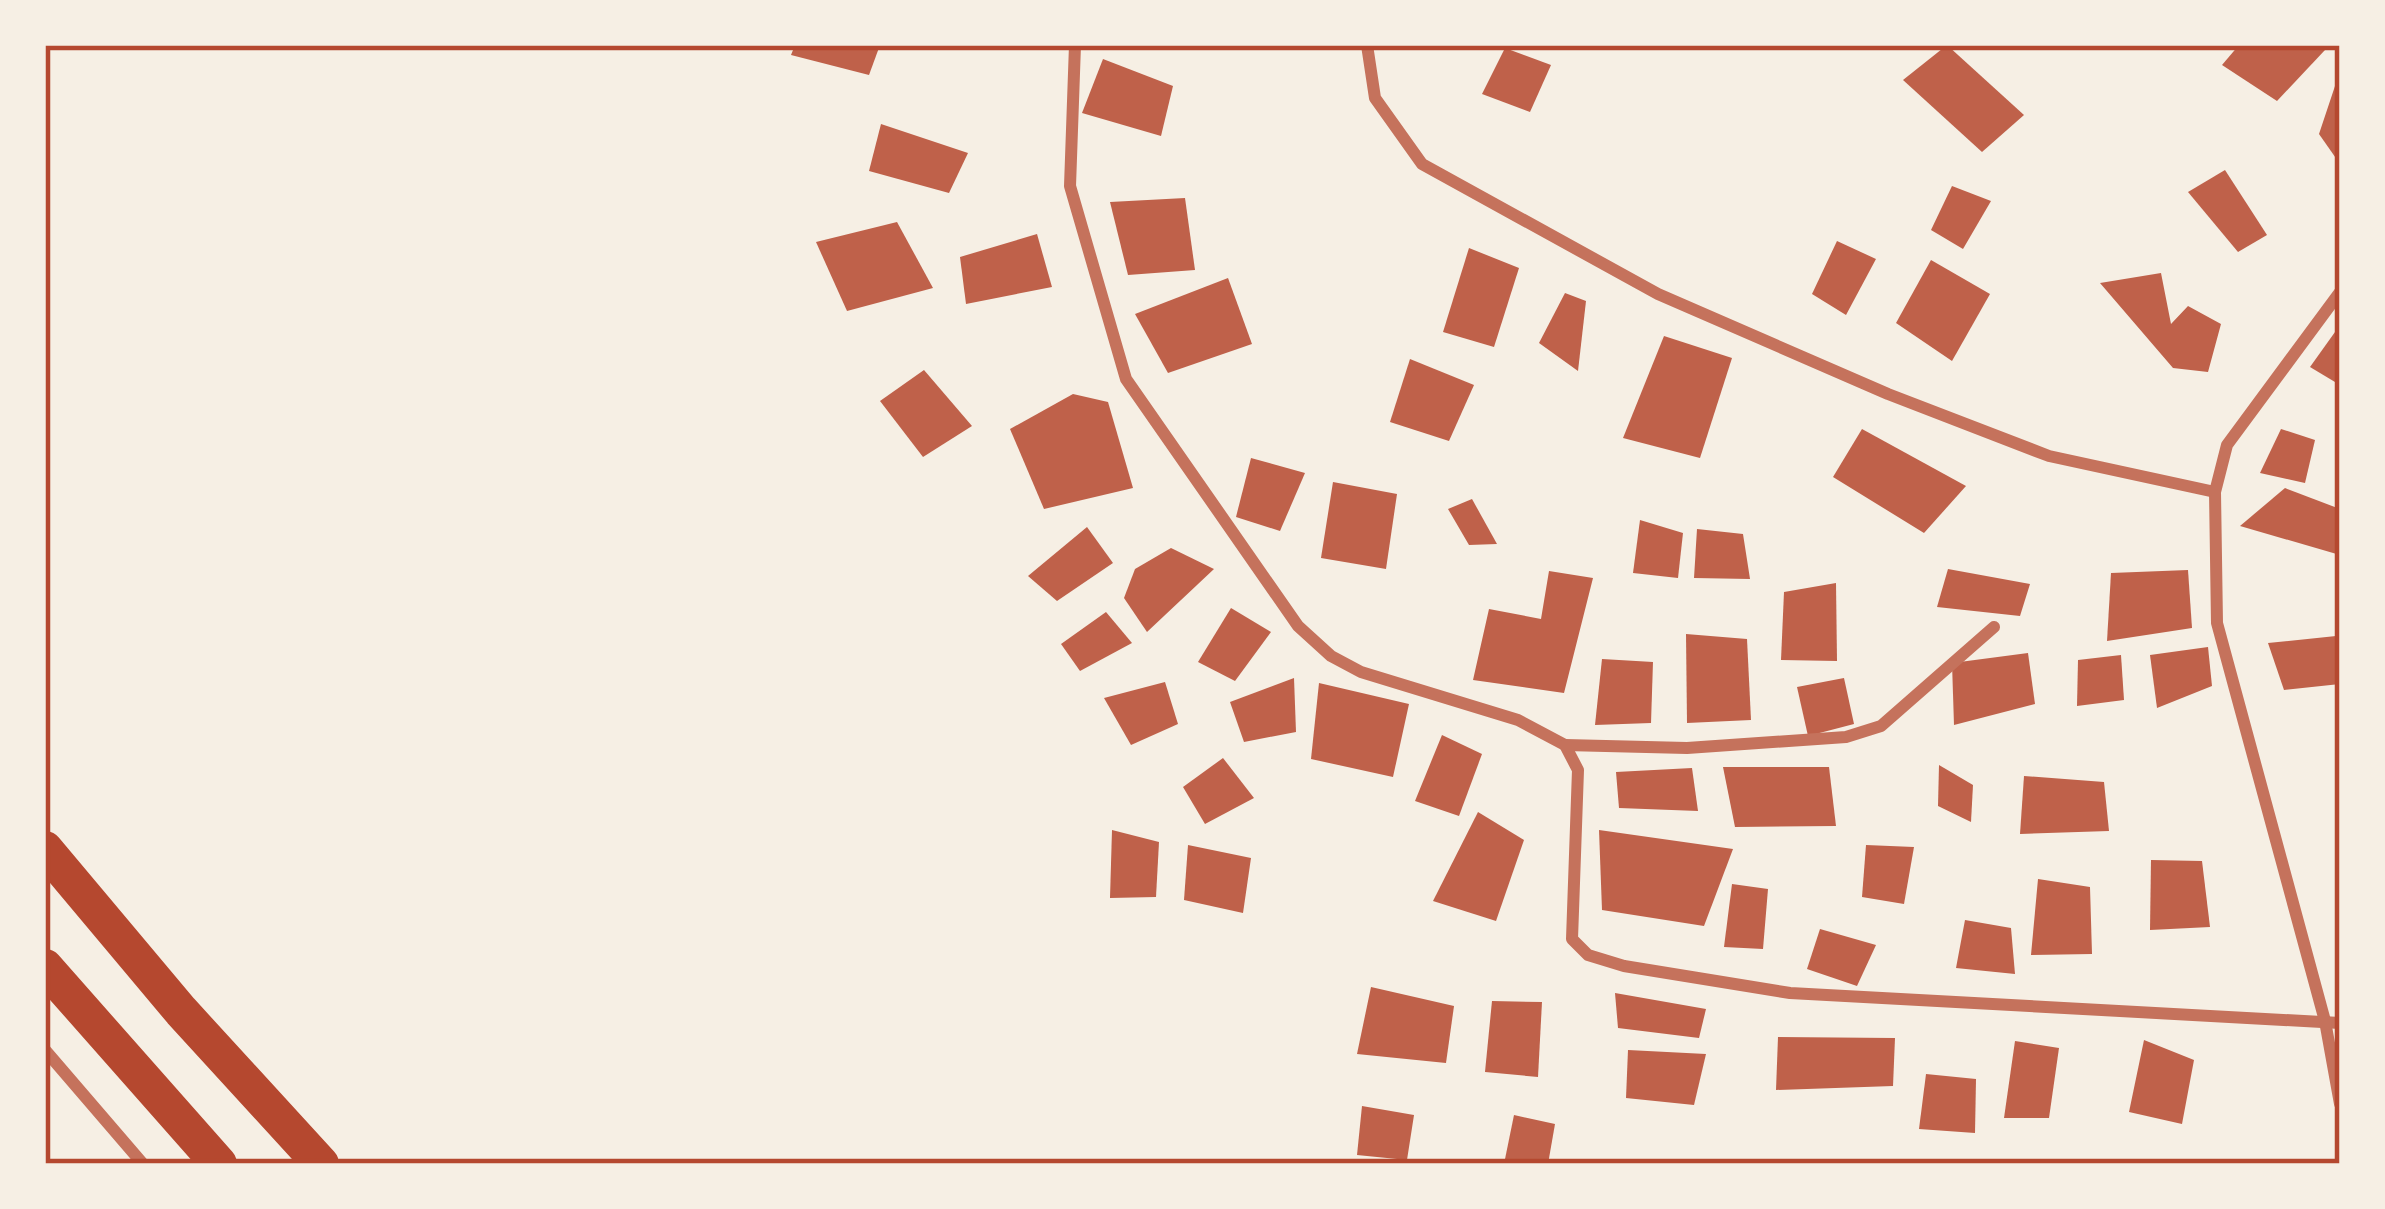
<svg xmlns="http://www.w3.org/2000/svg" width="2385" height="1209" font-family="'Sofia Sans Condensed',sans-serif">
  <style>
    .building { fill: #bf614a }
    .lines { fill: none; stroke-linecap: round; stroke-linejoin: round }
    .minor { stroke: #c5725c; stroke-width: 12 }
    .motorway { stroke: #b5482f; stroke-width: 36 }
    .neatline { fill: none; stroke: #b5482f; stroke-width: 4.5 }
  </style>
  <rect width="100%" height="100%" fill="#f6efe4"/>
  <!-- building -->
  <g class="building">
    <path d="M795 45H880L869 75 791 55Z"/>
    <path d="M1947 45 2024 115 1982 152 1903 80Z"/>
    <path d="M2239 45H2318L2325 50 2277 101 2222 65Z"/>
    <path d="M1505 48 1551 65 1530 112 1482 94Z"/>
    <path d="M1103 59 1173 86 1161 136 1082 113Z"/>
    <path d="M2335 86 2340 88V164L2319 134Z"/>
    <path d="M881 124 968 153 949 193 869 171Z"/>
    <path d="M2225 170 2267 235 2238 252 2188 192Z"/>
    <path d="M1952 186 1991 201 1963 249 1931 230Z"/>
    <path d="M1185 198 1195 270 1128 275 1110 202Z"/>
    <path d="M897 222 933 288 847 311 816 242Z"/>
    <path d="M1037 234 1052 287 966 304 960 257Z"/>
    <path d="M1837 241 1876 259 1846 315 1812 294Z"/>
    <path d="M1469 248 1519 268 1494 347 1443 332Z"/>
    <path d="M1931 260 1990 294 1952 361 1896 323Z"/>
    <path d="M2161 273 2171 324 2188 306 2221 324 2208 372 2173 368 2100 283Z"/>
    <path d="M1228 278 1252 344 1168 373 1135 314Z"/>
    <path d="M1565 293 1586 301 1578 371 1539 343Z"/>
    <path d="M2340 325V385L2310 367Z"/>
    <path d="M1664 336 1732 358 1700 458 1623 438Z"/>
    <path d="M1410 359 1474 385 1449 441 1390 422Z"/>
    <path d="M924 370 972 426 923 457 880 401Z"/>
    <path d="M1073 394 1108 402 1133 488 1044 509 1010 429Z"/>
    <path d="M1862 429 1966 486 1924 533 1833 477Z"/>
    <path d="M2281 429 2315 440 2305 483 2260 473Z"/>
    <path d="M1251 458 1305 473 1280 531 1236 517Z"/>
    <path d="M1333 482 1397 494 1386 569 1321 558Z"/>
    <path d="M2285 488 2340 509V555L2240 526Z"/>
    <path d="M1472 499 1497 544 1469 545 1448 509Z"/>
    <path d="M1640 520 1683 533 1678 578 1633 573Z"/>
    <path d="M1087 527 1113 563 1057 601 1028 576Z"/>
    <path d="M1697 529 1743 534 1750 579 1694 578Z"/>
    <path d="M1171 548 1214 569 1147 632 1124 598 1135 569Z"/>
    <path d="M1948 569 2030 584 2020 616 1937 607Z"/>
    <path d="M2188 570 2192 628 2107 641 2111 573Z"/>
    <path d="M1549 571 1593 578 1564 693 1473 680 1489 609 1541 619Z"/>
    <path d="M1836 583 1837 661 1781 660 1784 592Z"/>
    <path d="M1231 608 1271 632 1235 681 1198 662Z"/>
    <path d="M1106 612 1132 643 1080 671 1061 644Z"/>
    <path d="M1686 634 1747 639 1751 720 1687 723Z"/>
    <path d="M2336 636 2340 684 2284 690 2268 643Z"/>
    <path d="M2208 647 2212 686 2157 708 2150 655Z"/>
    <path d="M2028 653 2035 704 1954 725 1952 663Z"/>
    <path d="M2121 655 2124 700 2077 706 2078 660Z"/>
    <path d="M1602 659 1653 662 1651 723 1595 725Z"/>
    <path d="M1294 678 1296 732 1244 742 1230 702Z"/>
    <path d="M1844 678 1854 724 1808 736 1797 687Z"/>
    <path d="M1165 682 1178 724 1131 745 1104 698Z"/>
    <path d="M1319 683 1409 704 1393 777 1311 759Z"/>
    <path d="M1442 735 1482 754 1459 816 1415 801Z"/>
    <path d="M1223 758 1254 798 1205 824 1183 787Z"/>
    <path d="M1939 765 1973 785 1971 822 1938 806Z"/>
    <path d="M1723 767H1829L1836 826 1735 827Z"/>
    <path d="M1692 768 1698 811 1619 808 1616 772Z"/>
    <path d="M2024 776 2104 782 2109 831 2020 834Z"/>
    <path d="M1478 812 1524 840 1496 921 1433 901Z"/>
    <path d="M1112 830 1159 842 1156 897 1110 898Z"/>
    <path d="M1599 830 1733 849 1704 926 1602 910Z"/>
    <path d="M1188 845 1251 858 1243 913 1184 900Z"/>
    <path d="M1866 845 1914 847 1904 904 1862 897Z"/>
    <path d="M2151 860 2202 861 2210 927 2150 930Z"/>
    <path d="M2038 879 2090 887 2092 954 2031 955Z"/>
    <path d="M1732 884 1768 889 1763 949 1724 947Z"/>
    <path d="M1965 920 2011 928 2015 974 1956 968Z"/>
    <path d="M1820 929 1876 945 1857 986 1807 969Z"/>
    <path d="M1371 987 1454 1006 1446 1063 1357 1054Z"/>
    <path d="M1615 993 1706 1009 1699 1038 1618 1028Z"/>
    <path d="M1492 1001 1542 1002 1538 1077 1485 1072Z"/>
    <path d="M1778 1037 1895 1038 1893 1086 1776 1090Z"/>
    <path d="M2144 1040 2194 1060 2182 1124 2129 1112Z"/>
    <path d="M2015 1041 2059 1048 2049 1118H2004Z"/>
    <path d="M1628 1050 1706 1054 1694 1105 1626 1098Z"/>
    <path d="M1926 1074 1976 1079 1975 1133 1919 1129Z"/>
    <path d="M1362 1106 1414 1115 1407 1160 1357 1155Z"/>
    <path d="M1514 1115 1555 1124 1548 1164H1504Z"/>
  </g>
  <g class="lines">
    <!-- minor -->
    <g class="minor">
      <path d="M1075 45 1070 186 1126 379 1298 626 1331 656 1361 672 1518 720 1565 745 1578 770 1572 939 1588 955 1624 966 1790 993 2340 1023"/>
      <path d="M1367 45 1375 98 1422 164 1658 294 1888 394 2049 456 2215 492"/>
      <path d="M2340 292 2227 445 2215 492 2217 623 2325 1021 2340 1104"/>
      <path d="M1565 745 1687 748 1846 737 1881 726 1994 627"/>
      <path d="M45 1050 143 1164"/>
    </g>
    <!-- motorway -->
    <g class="motorway">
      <path d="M45 849 181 1011 321 1164"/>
      <path d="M45 967 219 1164"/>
    </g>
  </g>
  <!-- border -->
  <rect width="2385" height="1209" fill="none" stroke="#f6efe4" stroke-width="96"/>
  <rect x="48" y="48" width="2289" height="1113" class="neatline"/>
</svg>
